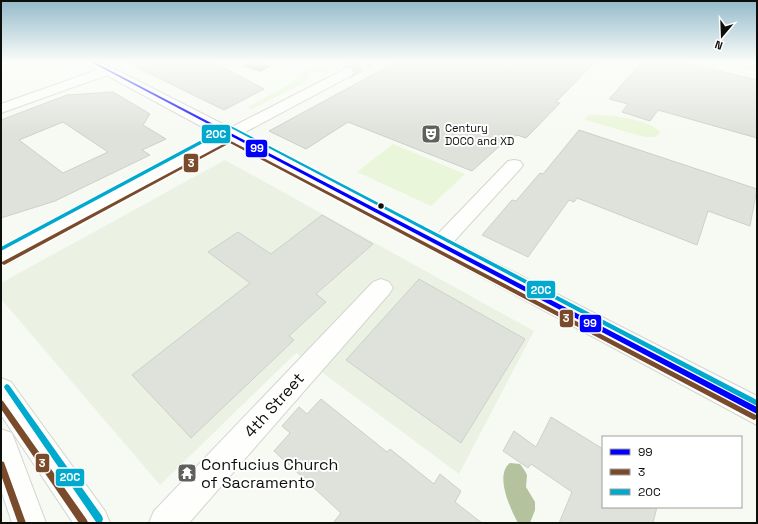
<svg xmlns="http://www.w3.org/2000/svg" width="758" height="524" font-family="'Space Grotesk',sans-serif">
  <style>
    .built { fill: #ebf2e4 }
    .green { fill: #eaf6d9 }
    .water { fill: #b4c29e }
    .building { fill: #dfe1db; stroke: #cdd0ca; fill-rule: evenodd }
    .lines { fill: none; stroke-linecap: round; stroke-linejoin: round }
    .minor-tunnel { stroke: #d4d7d0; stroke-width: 14; stroke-dasharray: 14 7; stroke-linecap: butt }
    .minor-casing { stroke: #d3d5d0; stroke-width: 2 }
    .major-casing { stroke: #d3d5d0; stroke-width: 2 }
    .highway-casing { stroke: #d3d5d0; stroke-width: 2 }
    .minor { fill: #fefefd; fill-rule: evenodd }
    .major { fill: #fefefd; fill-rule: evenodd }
    .highway { fill: #fefefd; fill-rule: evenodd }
    .bus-1-casing { stroke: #fff; stroke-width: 3 }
    .bus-2-casing { stroke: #fff; stroke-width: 3 }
    .bus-3-casing { stroke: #fff; stroke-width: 3 }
    .bus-1 { fill: #00f; fill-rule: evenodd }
    .bus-2 { fill: #7a4b2a; fill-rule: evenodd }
    .bus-3 { fill: #00a9ce; fill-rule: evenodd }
    .bus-dot { fill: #0d0f0b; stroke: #fff; stroke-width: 1.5 }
    .labels { text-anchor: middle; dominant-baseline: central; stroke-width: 4; stroke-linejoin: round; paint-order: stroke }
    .far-poi-label { font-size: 11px; fill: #0d0f0b; stroke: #fff; text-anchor: start }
    .near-street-label { font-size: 16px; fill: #0d0f0b; stroke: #fff }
    .near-poi-label { font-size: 16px; fill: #0d0f0b; stroke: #fff; text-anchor: start }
    .line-badge { stroke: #fff; stroke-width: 1.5 }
    .badge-label { font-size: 11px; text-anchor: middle; font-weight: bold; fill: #fff }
  </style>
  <rect width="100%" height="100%" fill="#f7faf3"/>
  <!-- built -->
  <path class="built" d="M225 160 534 331 459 474 296 353 160 485 1 299V283Z"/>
  <!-- green -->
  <g class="green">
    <path d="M337 66 327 71H311L304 83 252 109 248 107 288 85 308 69Z"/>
    <path d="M588 115C603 114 650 118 660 133L655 137H645L589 121 585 119Z"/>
    <path d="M393 144 465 174 431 206 357 172Z"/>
  </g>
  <!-- water -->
  <g class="water">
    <path d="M253 61 272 66 260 72 242 66Z"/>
    <path d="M510 463 520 464 525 471 527 475 526 487 535 502V510L530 523H518C511 510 494 475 510 463Z"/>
  </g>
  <!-- building -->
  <g class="building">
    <path d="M124 61H211L264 89 224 110Z"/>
    <path d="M398 61H596L556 102 560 103 526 138 517 135 504 142 472 171 348 122 306 149 269 131Z"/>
    <path d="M643 61H677L757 80V138L658 110 650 121 622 112 628 104 609 99Z"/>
    <path d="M113 92 150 114 143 125 166 139 142 150 150 155 55 201 1 218V120L67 95ZM63 122 108 152 63 173 19 140Z"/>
    <path d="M579 130 757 189 750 226 708 211 697 245 577 198 574 202 569 200 528 257 482 235 512 200 516 201 540 173 543 174Z"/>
    <path d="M322 215 373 244 316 294 326 302 289 336 294 340 191 438 132 375 250 283 208 252 238 232 271 254Z"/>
    <path d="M419 279 525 339 461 443 346 360Z"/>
    <path d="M321 399 387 452 390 449 434 484 440 474 461 491 455 502 482 523H333L341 513 274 451 290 433 282 426 299 407 307 414Z"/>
    <path d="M551 417 603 449V507H657L653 523H559L572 492 531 464 528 468 503 451 514 431 536 447Z"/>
  </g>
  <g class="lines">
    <!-- minor-tunnel -->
    <path class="minor-tunnel" d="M347 72 369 61"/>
    <defs>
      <g id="minor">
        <path d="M108 66 114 70 113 73 1 113V104Z"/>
        <path d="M347 68 352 69 353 72 352 75 236 137H224L222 134 224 131Z"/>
        <path d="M514 160 520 161 523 165 520 169 447 249 440 252 433 249 429 244 433 239 508 161Z"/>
        <path d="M381 279 389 282 393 288 389 294 189 523H149L154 511 373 282Z"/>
      </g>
      <g id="major">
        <path d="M84 61H99L757 396V425L229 141 9 263 1 265V247L217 135 86 64Z"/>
        <path d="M733 61H757V69L735 64Z"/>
        <path d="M1 378 11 382 105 511 110 523H73L1 415Z"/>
      </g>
      <path id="highway" d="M1 429 12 433 46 523H12L1 490Z"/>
    </defs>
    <!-- minor casing -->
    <use href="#minor" class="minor-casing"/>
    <!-- major casing -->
    <use href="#major" class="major-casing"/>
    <!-- highway casing -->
    <use href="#highway" class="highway-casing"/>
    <!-- minor -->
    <use href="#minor" class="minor"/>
    <!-- major -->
    <use href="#major" class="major"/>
    <!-- highway -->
    <use href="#highway" class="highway"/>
    <defs>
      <path id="bus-1" d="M89 61H92L757 407V414Z"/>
      <g id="bus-2">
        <path d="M229 141H231L756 415 757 416 756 419 754 420 752 419 230 143 6 264 4 265 1 263 2 262Z"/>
        <path d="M1 400 3 401 87 520 88 523H79L1 409Z"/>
        <path d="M1 461 4 462 5 465 26 523H18L1 475Z"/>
      </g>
      <g id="bus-3">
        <path d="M231 126 757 400V406L231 128 1 251V247L226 127Z"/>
        <path d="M7 384 9 385 102 516 103 519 102 522 99 523 96 522 5 389 4 387 5 385Z"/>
      </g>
    </defs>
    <!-- bus-1 casing -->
    <use href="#bus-1" class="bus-1-casing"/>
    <!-- bus-2 casing -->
    <use href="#bus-2" class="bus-2-casing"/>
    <!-- bus-3 casing -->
    <use href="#bus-3" class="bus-3-casing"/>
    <!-- bus-1 -->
    <use href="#bus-1" class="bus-1"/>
    <!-- bus-2 -->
    <use href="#bus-2" class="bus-2"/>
    <!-- bus-3 -->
    <use href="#bus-3" class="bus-3"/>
  </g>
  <!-- sky -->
  <linearGradient id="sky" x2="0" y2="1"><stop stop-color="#93baca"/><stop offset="0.46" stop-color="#fbfdfa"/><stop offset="1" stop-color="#fbfdfa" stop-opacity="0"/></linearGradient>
  <rect width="758" height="134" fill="url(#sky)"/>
  <!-- icons -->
  <defs>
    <symbol id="theatre-square" viewBox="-11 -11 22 22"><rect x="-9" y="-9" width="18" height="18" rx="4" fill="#5f615c" stroke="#fff"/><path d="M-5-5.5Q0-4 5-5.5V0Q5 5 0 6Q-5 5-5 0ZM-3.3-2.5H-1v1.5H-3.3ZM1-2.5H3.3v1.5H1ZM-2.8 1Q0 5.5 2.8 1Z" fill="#fff"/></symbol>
    <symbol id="temple-square" viewBox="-11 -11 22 22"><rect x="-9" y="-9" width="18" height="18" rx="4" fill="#5f615c" stroke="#fff"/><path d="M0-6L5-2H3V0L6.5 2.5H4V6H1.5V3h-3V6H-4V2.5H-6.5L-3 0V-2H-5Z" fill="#fff"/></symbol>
  </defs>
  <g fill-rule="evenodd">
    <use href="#theatre-square" x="420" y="123" width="22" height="22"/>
    <use href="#temple-square" x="176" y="462" width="22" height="22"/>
  </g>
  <!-- markers -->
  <circle class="bus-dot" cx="381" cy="206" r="3.5"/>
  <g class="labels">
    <!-- far-poi labels -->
    <g class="far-poi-label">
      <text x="445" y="128">Century<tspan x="445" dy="13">DOCO and XD</tspan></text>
    </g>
    <!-- near-street labels -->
    <g class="near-street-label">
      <text transform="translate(274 405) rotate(-48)">4th Street</text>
    </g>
    <!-- near-poi labels -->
    <g class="near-poi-label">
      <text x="201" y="464">Confucius Church<tspan x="201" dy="18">of Sacramento</tspan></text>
    </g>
  </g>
  <g class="line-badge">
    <rect x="201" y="124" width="30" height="20" rx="4" fill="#00a9ce"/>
    <rect x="245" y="139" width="23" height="19" rx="4" fill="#00f"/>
    <rect x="183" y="153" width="16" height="20" rx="4" fill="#7a4b2a"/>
    <rect x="526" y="280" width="30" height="19" rx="4" fill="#00a9ce"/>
    <rect x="559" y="309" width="15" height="19" rx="4" fill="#7a4b2a"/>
    <rect x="579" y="314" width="23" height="19" rx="4" fill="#00f"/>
    <rect x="35" y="453" width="15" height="20" rx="4" fill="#7a4b2a"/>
    <rect x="55" y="468" width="30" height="19" rx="4" fill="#00a9ce"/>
  </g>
  <g class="badge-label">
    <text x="216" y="138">20C</text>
    <text x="257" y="152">99</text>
    <text x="191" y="167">3</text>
    <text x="541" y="294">20C</text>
    <text x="566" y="322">3</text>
    <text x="590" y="327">99</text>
    <text x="42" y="467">3</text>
    <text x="70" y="481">20C</text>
  </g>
  <!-- border -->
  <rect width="758" height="524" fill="none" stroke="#0d0f0b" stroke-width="4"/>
  <!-- legend -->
  <rect x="602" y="436" width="140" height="72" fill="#ffffff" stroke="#9e9f9d"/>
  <rect x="610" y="449" width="20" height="6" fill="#0000ff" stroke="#9e9f9d"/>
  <text x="638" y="456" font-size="12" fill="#0d0f0b">99</text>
  <rect x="610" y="469" width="20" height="6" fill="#7a4b2a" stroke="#9e9f9d"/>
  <text x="638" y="476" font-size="12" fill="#0d0f0b">3</text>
  <rect x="610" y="489" width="20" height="6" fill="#00a9ce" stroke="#9e9f9d"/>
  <text x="638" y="496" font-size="12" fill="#0d0f0b">20C</text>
  <!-- north arrow -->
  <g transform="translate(722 36) rotate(199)" stroke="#ffffff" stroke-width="3" paint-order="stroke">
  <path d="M0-3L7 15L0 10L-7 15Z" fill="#0d0f0b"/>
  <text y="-6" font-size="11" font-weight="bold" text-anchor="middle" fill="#0d0f0b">N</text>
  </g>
</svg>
